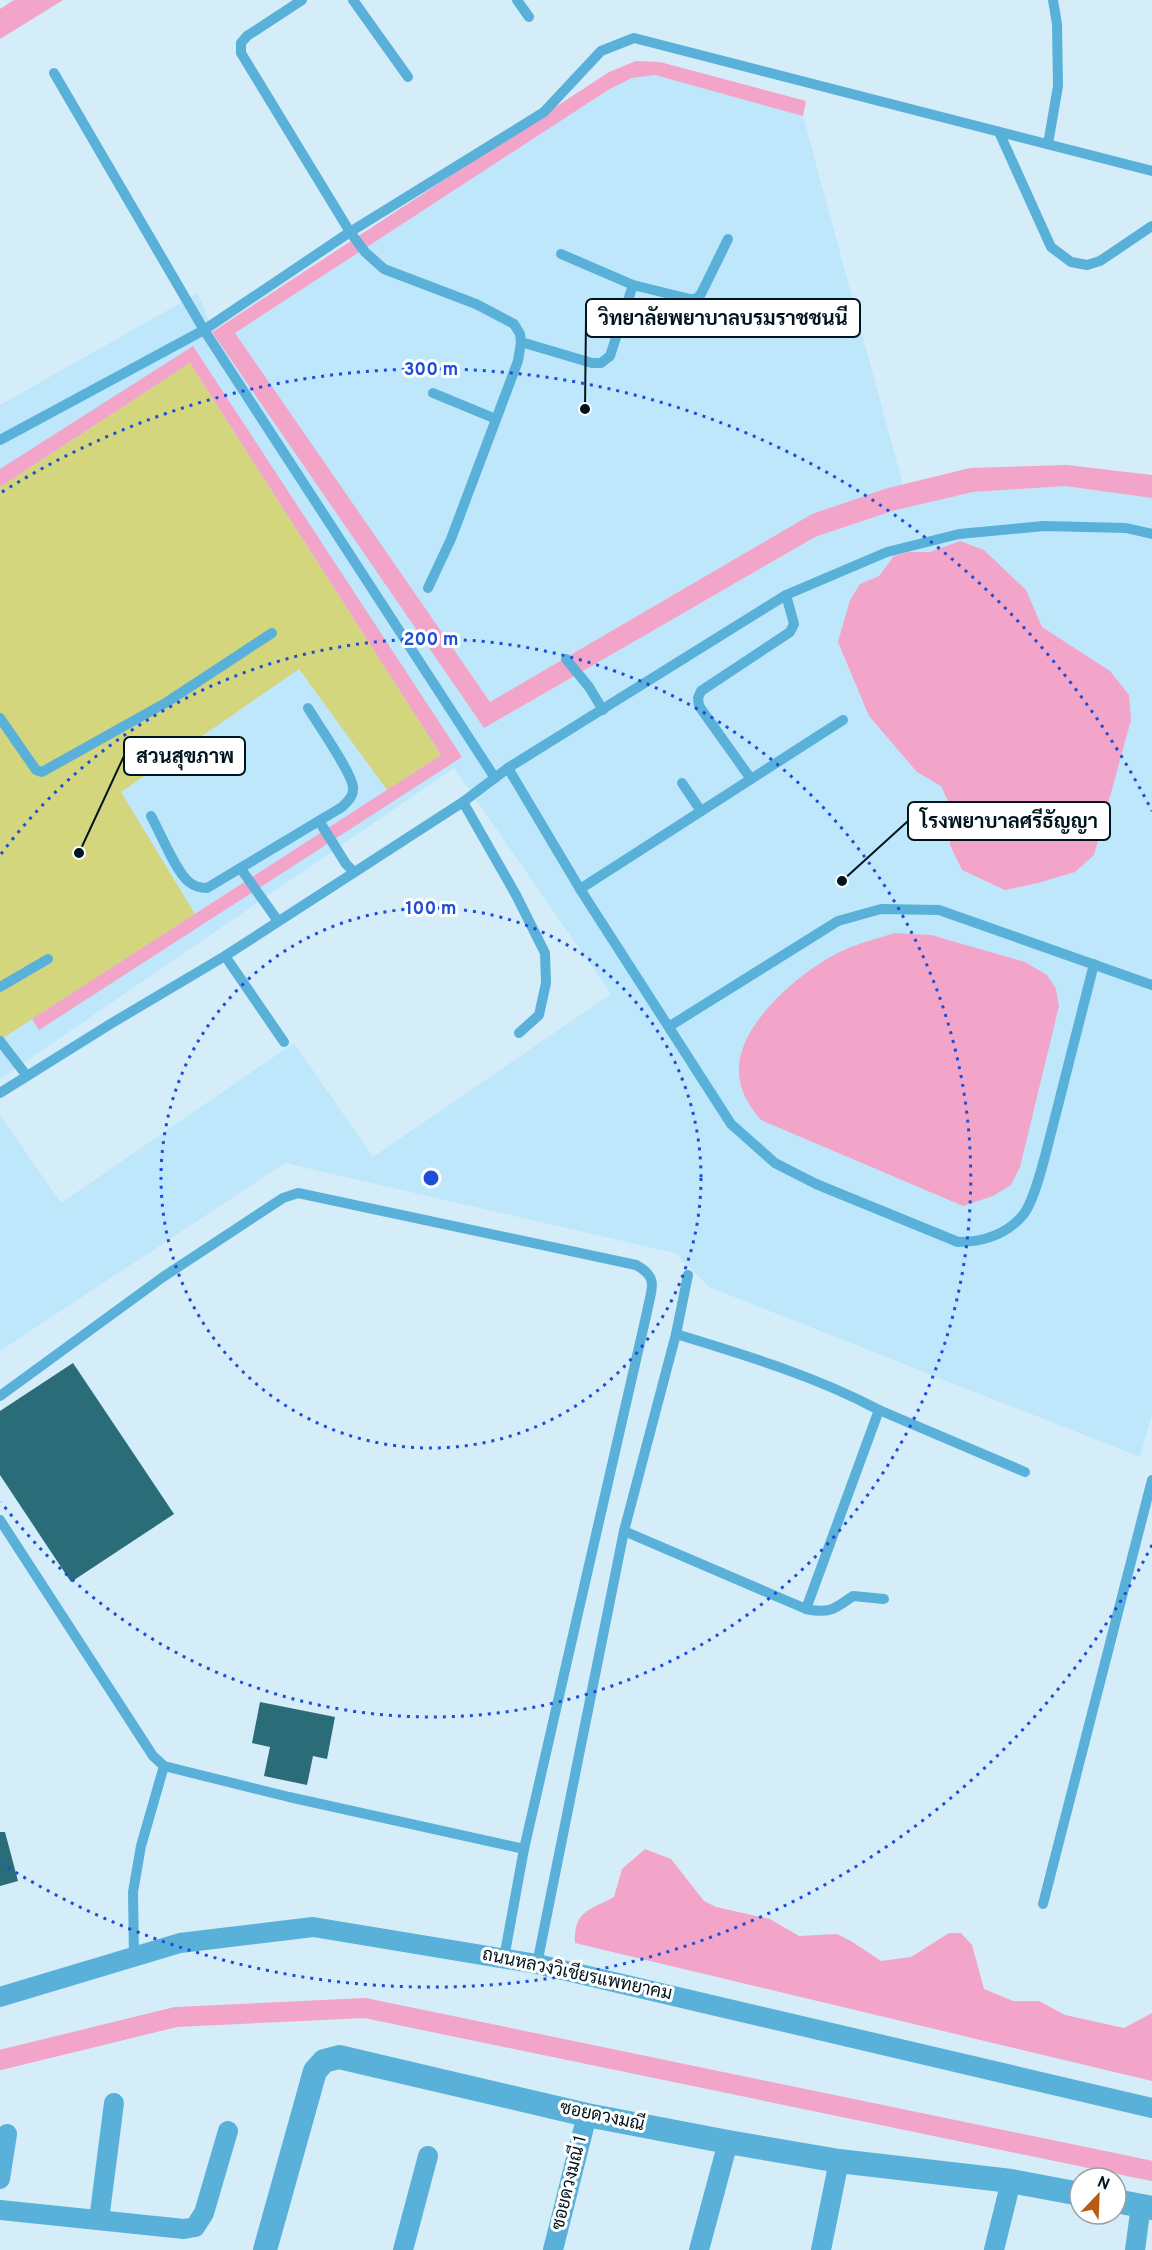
<svg xmlns="http://www.w3.org/2000/svg" width="1152" height="2250" font-family="Overpass,Sarabun,sans-serif">
  <style>
    .built { fill: #bee7fb }
    .green { fill: #d4d67d }
    .water { fill: #f2a5c9 }
    .lines { fill: none; stroke-linecap: round; stroke-linejoin: round }
    .canal { stroke: #f2a5c9; stroke-width: 20 }
    .building { fill: #2a6c77 }
    .service { stroke: #59b1d9; stroke-width: 10 }
    .minor { stroke: #59b1d9; stroke-width: 20 }
    .tertiary { stroke: #59b1d9; stroke-width: 24 }
    .ring { fill: none; stroke: #1d4ed8; stroke-width: 3; stroke-dasharray: 3 6 }
    .labels { text-anchor: middle; dominant-baseline: central; stroke-width: 6; stroke-linejoin: round; paint-order: stroke }
    .street-label { font-size: 18px; fill: #00151f; stroke: #fff }
    .centre { fill: #1d4ed8; stroke: #fff; stroke-width: 3 }
    .ring-label { font-size: 18px; text-anchor: middle; font-weight: bold; fill: #1d4ed8; stroke: #fff; stroke-width: 6; stroke-linejoin: round; paint-order: stroke }
    .leader { fill: none; stroke: #00151f; stroke-width: 2 }
    .callout-dot { fill: #00151f; stroke: #fff; stroke-width: 2 }
    .callout { fill: #fff; stroke: #00151f; stroke-width: 2 }
    .callout-label { font-size: 20px; text-anchor: middle; font-weight: bold; fill: #00151f }
  </style>
  <rect width="100%" height="100%" fill="#d5ecf9"/>
  <!-- built -->
  <g class="built">
    <path d="M655 75 803 116 903 485 812 514 490 702 235 333 608 90 632 78Z"/>
    <path d="M198 293 213 332 484 728 815 537 892 511 973 492 1065 486 1152 498V1414L1140 1457 709 1287 675 1253 285 1163 0 1351V1115L61 1203 294 1043 373 1157 611 994 454 768 0 1079V405Z"/>
  </g>
  <!-- green -->
  <path class="green" d="M190 363 441 755 387 790 299 669 121 792 195 914 0 1040V487Z"/>
  <!-- water -->
  <g class="water">
    <path d="M14 0H63L0 39V9Z"/>
    <path d="M636 61 660 62 806 101 803 116 655 75 632 78 608 90 235 333 490 702 812 514 888 488 970 468 1067 465 1152 475V498L1065 486 973 492 892 511 815 537 484 728 212 332 609 72Z"/>
    <path d="M193 346 462 757 39 1030 32 1019 441 755 190 363 0 487V469Z"/>
    <path d="M960 541 984 550 1026 590 1042 627 1110 671 1129 695 1131 720 1094 855 1075 872 1038 883 1005 890 962 870 950 845V805L941 786 917 772 869 716 838 642 850 600 860 584 879 576 894 556 909 552H930Z"/>
    <path d="M894 933 931 935 1025 962 1047 975 1056 989 1059 1006 1020 1167 1011 1185 993 1196 963 1206 761 1120C749 1106 739 1091 739 1071 737 1024 803 969 842 951 858 943 877 939 894 933Z"/>
    <path d="M645 1849 671 1859 704 1901 716 1907 770 1919 799 1936 837 1934 851 1941 881 1961 911 1957 949 1933H961L972 1945 984 1989 1013 2001H1039L1065 2015 1124 2028 1152 2013V2081L575 1943C574 1911 588 1911 614 1897L622 1869Z"/>
  </g>
  <g class="lines">
    <!-- canal -->
    <path class="canal" d="M0 2060 176 2017 365 2008 1152 2171"/>
  </g>
  <!-- building -->
  <g class="building">
    <path d="M73 1363 174 1514 71 1582 0 1475V1411Z"/>
    <path d="M260 1702 335 1717 327 1759 313 1756 307 1785 264 1776 270 1747 252 1743Z"/>
    <path d="M0 1832H5L18 1881 0 1886Z"/>
  </g>
  <g class="lines">
    <!-- service -->
    <g class="service">
      <path d="M302 0 247 36 241 43V53L350 232 365 252 384 269 476 304 514 324 520 334 521 342 518 361 451 539 428 588"/>
      <path d="M353 0 408 77"/>
      <path d="M517 0 529 17"/>
      <path d="M54 73 204 330 495 778"/>
      <path d="M999 132 1051 247 1071 262 1087 265 1100 261 1152 226"/>
      <path d="M1048 144 1058 86 1057 24 1053 0"/>
      <path d="M561 254 633 285 690 299H696L701 294 728 239"/>
      <path d="M521 342 592 363H601L610 356 633 285"/>
      <path d="M433 393 496 419"/>
      <path d="M0 440 204 330 350 232 544 112 601 51 634 38 1152 171"/>
      <path d="M566 659 589 687 603 710"/>
      <path d="M0 718 36 770 42 772 167 702 272 633"/>
      <path d="M508 768 580 889 731 1124 775 1163 816 1184 958 1242C983 1242 1006 1235 1023 1215 1035 1201 1046 1152 1051 1133 1065 1077 1080 1020 1094 964"/>
      <path d="M751 779 699 706 698 698 701 691 790 632 794 624 786 595"/>
      <path d="M682 783 701 811"/>
      <path d="M463 802 516 895 545 953 546 983 539 1015 519 1033"/>
      <path d="M151 816C160 832 176 872 189 882 195 887 201 888 207 888L342 807C348 801 354 796 353 787 352 773 317 723 308 708"/>
      <path d="M319 821 346 864 354 872"/>
      <path d="M241 869 278 921"/>
      <path d="M580 889 843 720"/>
      <path d="M225 956 284 1042"/>
      <path d="M0 987 48 959"/>
      <path d="M670 1026 838 921 881 909 939 910 1152 985"/>
      <path d="M0 1041 27 1076"/>
      <path d="M0 1093 112 1023 225 956 463 802 508 768 786 595 887 552 959 534 1044 526 1126 528 1152 534"/>
      <path d="M676 1334C745 1355 815 1376 879 1410L806 1609"/>
      <path d="M0 1396 163 1277 283 1198 298 1193 636 1265C660 1278 651 1289 647 1312L524 1849 504 1958"/>
      <path d="M879 1410 1025 1472"/>
      <path d="M0 1520 153 1756 164 1766 289 1797 524 1849"/>
      <path d="M624 1531 806 1609C829 1614 835 1609 853 1596L884 1599"/>
      <path d="M1043 1904 1152 1480"/>
      <path d="M134 1956 133 1892 141 1846 164 1766"/>
      <path d="M537 1964 624 1531 676 1334 688 1275"/>
    </g>
    <!-- minor -->
    <g class="minor">
      <path d="M0 1997 180 1943 313 1927 537 1964 1152 2108"/>
      <path d="M0 2179 7 2134"/>
      <path d="M0 2210 184 2229 195 2227 204 2213 228 2131"/>
      <path d="M99 2220 114 2103"/>
      <path d="M403 2250 428 2156"/>
      <path d="M553 2250 587 2115"/>
      <path d="M699 2250 728 2142"/>
      <path d="M821 2250 839 2161"/>
      <path d="M994 2250 1011 2181"/>
      <path d="M1135 2250 1141 2205"/>
    </g>
    <!-- tertiary -->
    <g class="tertiary">
      <path d="M1116 2201 1152 2208"/>
      <path d="M265 2250 315 2071 324 2061 339 2057 587 2115 728 2142 839 2161 1011 2181 1080 2194"/>
    </g>
  </g>
  <!-- distance rings -->
  <g class="ring">
    <circle cx="431" cy="1178" r="270"/>
    <path d="M1 854A539 539 0 1 1 1 1502"/>
    <path d="M1152 1545A809 809 0 0 1 2 1864M2 492A809 809 0 0 1 1152 811"/>
  </g>
  <g class="labels">
    <!-- street labels -->
    <g class="street-label">
      <text transform="translate(577 1975) rotate(12)">ถนนหลวงวิเชียรแพทยาคม</text>
      <text transform="translate(602 2117) rotate(12)">ซอยดวงมณี</text>
      <text transform="translate(570 2183) rotate(-76)">ซอยดวงมณี 1</text>
    </g>
  </g>
  <circle cx="431" cy="1178" r="9" class="centre"/>
  <g class="ring-label">
    <text x="431" y="375">300 m</text>
    <text x="431" y="645">200 m</text>
    <text x="431" y="914">100 m</text>
  </g>
  <!-- callouts -->
  <path class="leader" d="M585 409L586 318M79 853L124 756M842 881L908 821"/>
  <g class="callout-dot">
    <circle cx="585" cy="409" r="6"/>
    <circle cx="79" cy="853" r="6"/>
    <circle cx="842" cy="881" r="6"/>
  </g>
  <g class="callout">
    <rect x="586" y="299" width="274" height="38" rx="6"/>
    <rect x="124" y="737" width="121" height="38" rx="6"/>
    <rect x="908" y="802" width="202" height="38" rx="6"/>
  </g>
  <g class="callout-label">
    <text x="723" y="325">วิทยาลัยพยาบาลบรมราชชนนี</text>
    <text x="185" y="763">สวนสุขภาพ</text>
    <text x="1009" y="828">โรงพยาบาลศรีธัญญา</text>
  </g>
  <!-- north arrow -->
  <g transform="translate(1098 2196) rotate(23)"><circle r="28" fill="#ffffff" stroke="#99a1a5" stroke-width="1.5"/>
  <path d="M0-4.5L10 22L0 15L-10 22Z" fill="#ba5a14"/>
  <text y="-9" font-size="16" font-weight="bold" text-anchor="middle" fill="#00151f">N</text>
  </g>
</svg>
